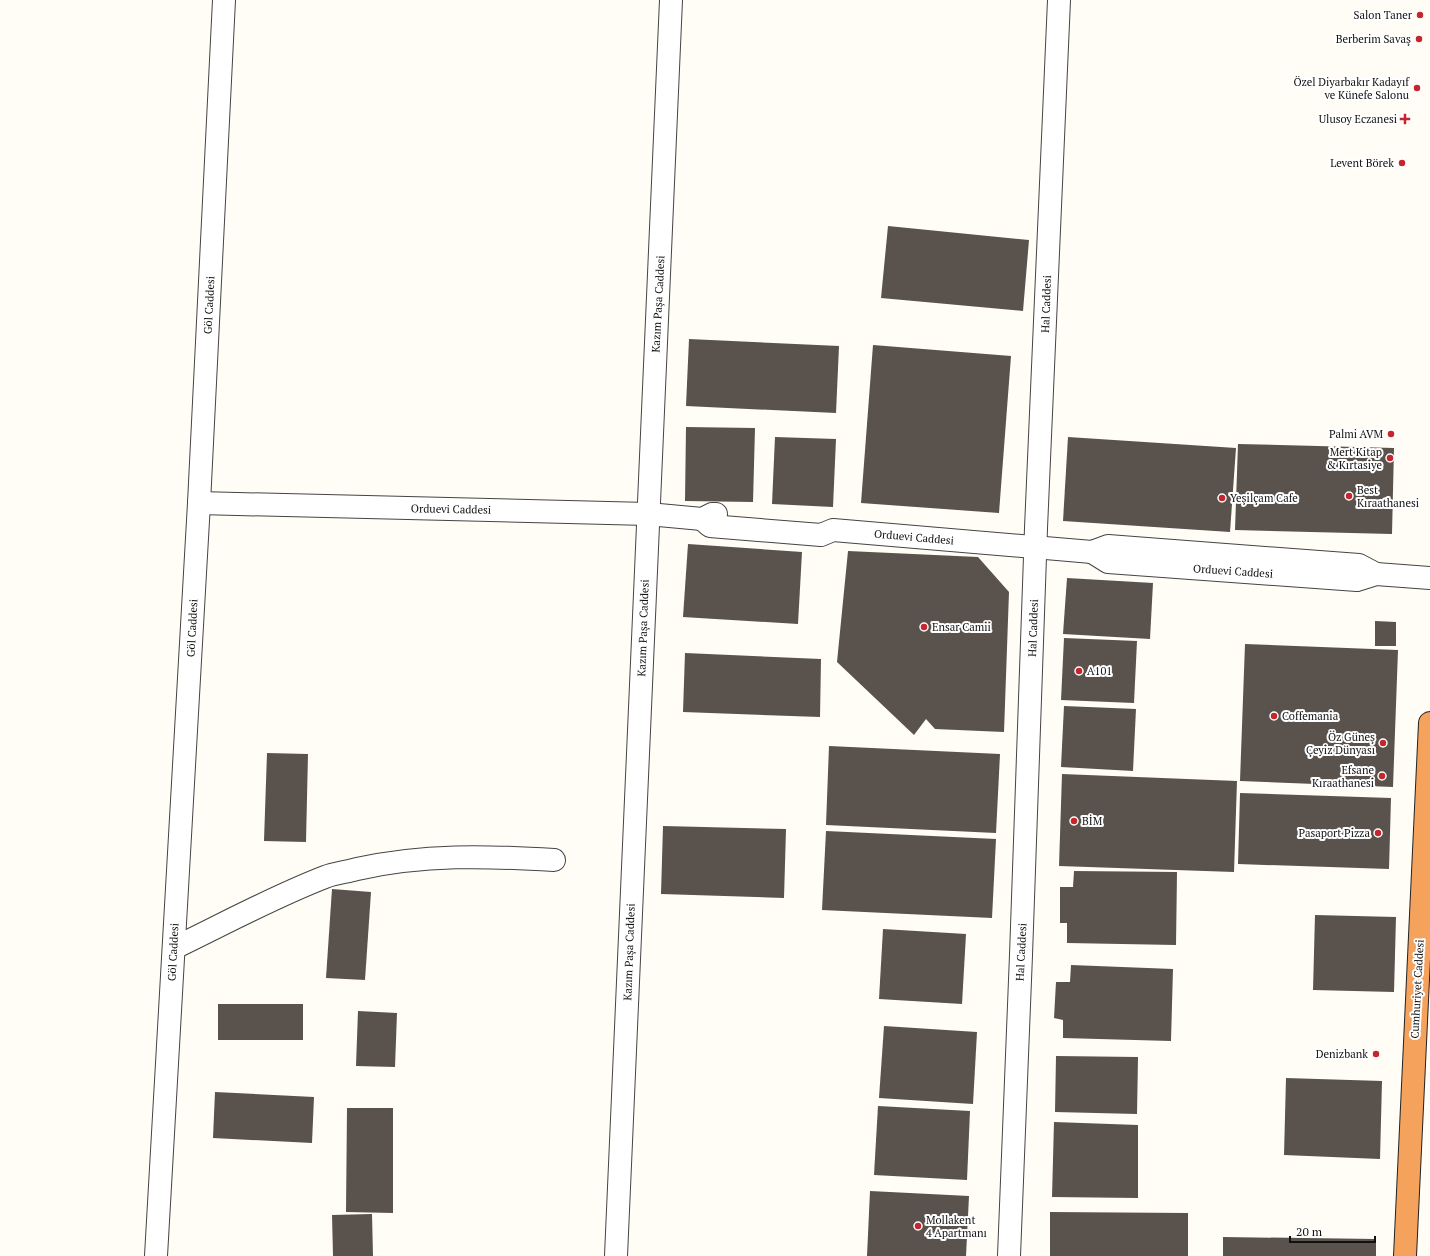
<svg xmlns="http://www.w3.org/2000/svg" width="1430" height="1256" font-family="'PT Serif',serif">
  <style>
    .building { fill: #5a524d }
    .lines { fill: none; stroke-linecap: round; stroke-linejoin: round }
    .minor-casing { stroke: #444; stroke-width: 24 }
    .highway-casing { stroke: #222; stroke-width: 24 }
    .minor { stroke: #fff; stroke-width: 22 }
    .highway { stroke: #f5a25d; stroke-width: 22 }
    .poi-dot { fill: #c4262e; stroke: #fff; stroke-width: 1.5 }
    .labels { text-anchor: middle; dominant-baseline: central; stroke-width: 4; stroke-linejoin: round; paint-order: stroke }
    .poi-label { font-size: 11px; fill: #111; stroke: #fff; text-anchor: end }
    .street-label { font-size: 11px; fill: #111; stroke: #fff }
  </style>
  <rect width="100%" height="100%" fill="#fffdf5"/>
  <!-- building -->
  <g class="building">
    <path d="M888 226 1029 240 1023 311 881 298Z"/>
    <path d="M689 339 839 346 836 413 686 406Z"/>
    <path d="M873 345 1011 356 999 513 861 503Z"/>
    <path d="M686 427 755 428 753 502 685 501Z"/>
    <path d="M775 437 836 439 833 507 772 504Z"/>
    <path d="M1068 437 1236 448 1230 532 1063 521Z"/>
    <path d="M1238 444 1394 448 1392 534 1235 530Z"/>
    <path d="M688 544 802 552 798 624 683 617Z"/>
    <path d="M848 551 978 557 1009 592 1004 732 935 729 926 719 914 735 837 662Z"/>
    <path d="M1067 578 1153 583 1150 639 1063 634Z"/>
    <path d="M1375 621 1396 622V646H1375Z"/>
    <path d="M1064 638 1137 641 1134 703 1061 700Z"/>
    <path d="M1245 644 1398 650 1393 787 1240 781Z"/>
    <path d="M685 653 821 659 820 717 683 712Z"/>
    <path d="M1064 706 1136 709 1133 771 1061 767Z"/>
    <path d="M829 746 1000 754 996 833 826 825Z"/>
    <path d="M267 753 308 754 306 842 264 841Z"/>
    <path d="M1062 774 1237 781 1234 872 1059 866Z"/>
    <path d="M1240 793 1391 798 1389 869 1238 864Z"/>
    <path d="M663 826 786 829 784 898 661 894Z"/>
    <path d="M826 831 996 839 992 918 822 910Z"/>
    <path d="M1074 871 1177 872 1176 945 1067 943V923H1060V887H1073Z"/>
    <path d="M332 889 371 892 365 980 326 978Z"/>
    <path d="M1315 915 1396 917 1394 992 1313 990Z"/>
    <path d="M883 929 966 934 962 1004 879 999Z"/>
    <path d="M1071 965 1173 969 1171 1041 1063 1038V1020L1054 1018 1056 982H1070Z"/>
    <rect x="218" y="1004" width="85" height="36"/>
    <path d="M358 1011 397 1013 395 1067 356 1066Z"/>
    <path d="M884 1026 977 1032 973 1104 879 1098Z"/>
    <path d="M1056 1056 1138 1057 1137 1114 1055 1112Z"/>
    <path d="M1286 1078 1382 1081 1380 1159 1284 1155Z"/>
    <path d="M215 1092 314 1097 312 1143 213 1138Z"/>
    <path d="M878 1106 970 1111 967 1180 874 1175Z"/>
    <path d="M347 1108H393V1213L346 1212Z"/>
    <path d="M1054 1122 1138 1125V1198L1052 1197Z"/>
    <path d="M870 1191 969 1196 966 1256H867Z"/>
    <path d="M1050 1212 1188 1213V1256H1050Z"/>
    <path d="M372 1214 373 1256H333L332 1215Z"/>
    <path d="M1223 1237 1376 1239V1256H1223Z"/>
  </g>
  <g class="lines">
    <defs>
      <g id="minor">
        <path d="M199 503 648 514 702 519 712 514H716"/>
        <path d="M702 519 710 526 821 535 833 530 1092 552 1108 546 1359 565 1376 574"/>
        <path d="M1092 552 1108 562 1357 580 1376 574 1430 578"/>
        <path d="M174 948C224 924 273 897 325 877 335 873 347 872 357 869 424 854 487 856 554 860"/>
        <path d="M156 1256 199 503 224 0"/>
        <path d="M616 1256 671 0"/>
        <path d="M1009 1256 1021 955 1036 528 1059 0"/>
      </g>
      <path id="highway" d="M1405 1256 1430 723"/>
    </defs>
    <!-- minor casing -->
    <use href="#minor" class="minor-casing"/>
    <!-- highway casing -->
    <use href="#highway" class="highway-casing"/>
    <!-- minor -->
    <use href="#minor" class="minor"/>
    <!-- highway -->
    <use href="#highway" class="highway"/>
  </g>
  <!-- markers -->
  <g class="poi-dot">
    <circle cx="1420" cy="15" r="4"/>
    <circle cx="1419" cy="39" r="4"/>
    <circle cx="1417" cy="88" r="4"/>
    <path d="M1403 113h4v4h4v4h-4v4h-4v-4h-4v-4h4z"/>
    <circle cx="1402" cy="163" r="4"/>
    <circle cx="1391" cy="434" r="4"/>
    <circle cx="1390" cy="458" r="4"/>
    <circle cx="1349" cy="496" r="4"/>
    <circle cx="1222" cy="498" r="4"/>
    <circle cx="924" cy="627" r="4"/>
    <circle cx="1079" cy="671" r="4"/>
    <circle cx="1274" cy="716" r="4"/>
    <circle cx="1383" cy="743" r="4"/>
    <circle cx="1382" cy="776" r="4"/>
    <circle cx="1074" cy="821" r="4"/>
    <circle cx="1378" cy="833" r="4"/>
    <circle cx="1376" cy="1054" r="4"/>
    <circle cx="918" cy="1226" r="4"/>
  </g>
  <g class="labels">
    <!-- poi labels -->
    <g class="poi-label">
      <text x="1412" y="15">Salon Taner</text>
      <text x="1411" y="39">Berberim Savaş</text>
      <text x="1409" y="82">Özel Diyarbakır Kadayıf<tspan x="1409" dy="13">ve Künefe Salonu</tspan></text>
      <text x="1397" y="119">Ulusoy Eczanesi</text>
      <text x="1394" y="163">Levent Börek</text>
      <text x="1383" y="434">Palmi AVM</text>
      <text x="1382" y="452">Mert Kitap<tspan x="1382" dy="13">&amp; Kırtasiye</tspan></text>
      <text x="1357" y="490" text-anchor="start">Best<tspan x="1357" dy="13">Kıraathanesi</tspan></text>
      <text x="1230" y="498" text-anchor="start">Yeşilçam Cafe</text>
      <text x="932" y="627" text-anchor="start">Ensar Camii</text>
      <text x="1087" y="671" text-anchor="start">A101</text>
      <text x="1282" y="716" text-anchor="start">Coffemania</text>
      <text x="1375" y="737">Öz Güneş<tspan x="1375" dy="13">Çeyiz Dünyası</tspan></text>
      <text x="1374" y="770">Efsane<tspan x="1374" dy="13">Kıraathanesi</tspan></text>
      <text x="1082" y="821" text-anchor="start">BİM</text>
      <text x="1370" y="833">Pasaport Pizza</text>
      <text x="1368" y="1054">Denizbank</text>
      <text x="926" y="1220" text-anchor="start">Mollakent<tspan x="926" dy="13">4 Apartmanı</tspan></text>
    </g>
    <!-- street labels -->
    <g class="street-label">
      <text transform="translate(658 304) rotate(-87)">Kazım Paşa Caddesi</text>
      <text transform="translate(1046 304) rotate(-88)">Hal Caddesi</text>
      <text transform="translate(209 305) rotate(-87)">Göl Caddesi</text>
      <text transform="translate(451 509) rotate(1)">Orduevi Caddesi</text>
      <text transform="translate(914 537) rotate(5)">Orduevi Caddesi</text>
      <text transform="translate(1233 571) rotate(4)">Orduevi Caddesi</text>
      <text transform="translate(192 628) rotate(-87)">Göl Caddesi</text>
      <text transform="translate(643 628) rotate(-88)">Kazım Paşa Caddesi</text>
      <text transform="translate(1033 628) rotate(-88)">Hal Caddesi</text>
      <text transform="translate(173 952) rotate(-87)">Göl Caddesi</text>
      <text transform="translate(629 952) rotate(-88)">Kazım Paşa Caddesi</text>
      <text transform="translate(1021 952) rotate(-87)">Hal Caddesi</text>
      <text transform="translate(1417 989) rotate(-87)">Cumhuriyet Caddesi</text>
    </g>
  </g>
  <!-- scale -->
  <path d="M1290 1236v6h85v-6" fill="none" stroke="#111111" stroke-width="2"/>
  <text x="1296" y="1236" font-size="12" fill="#111111" stroke="#ffffff" stroke-width="3" paint-order="stroke">20 m</text>
</svg>
